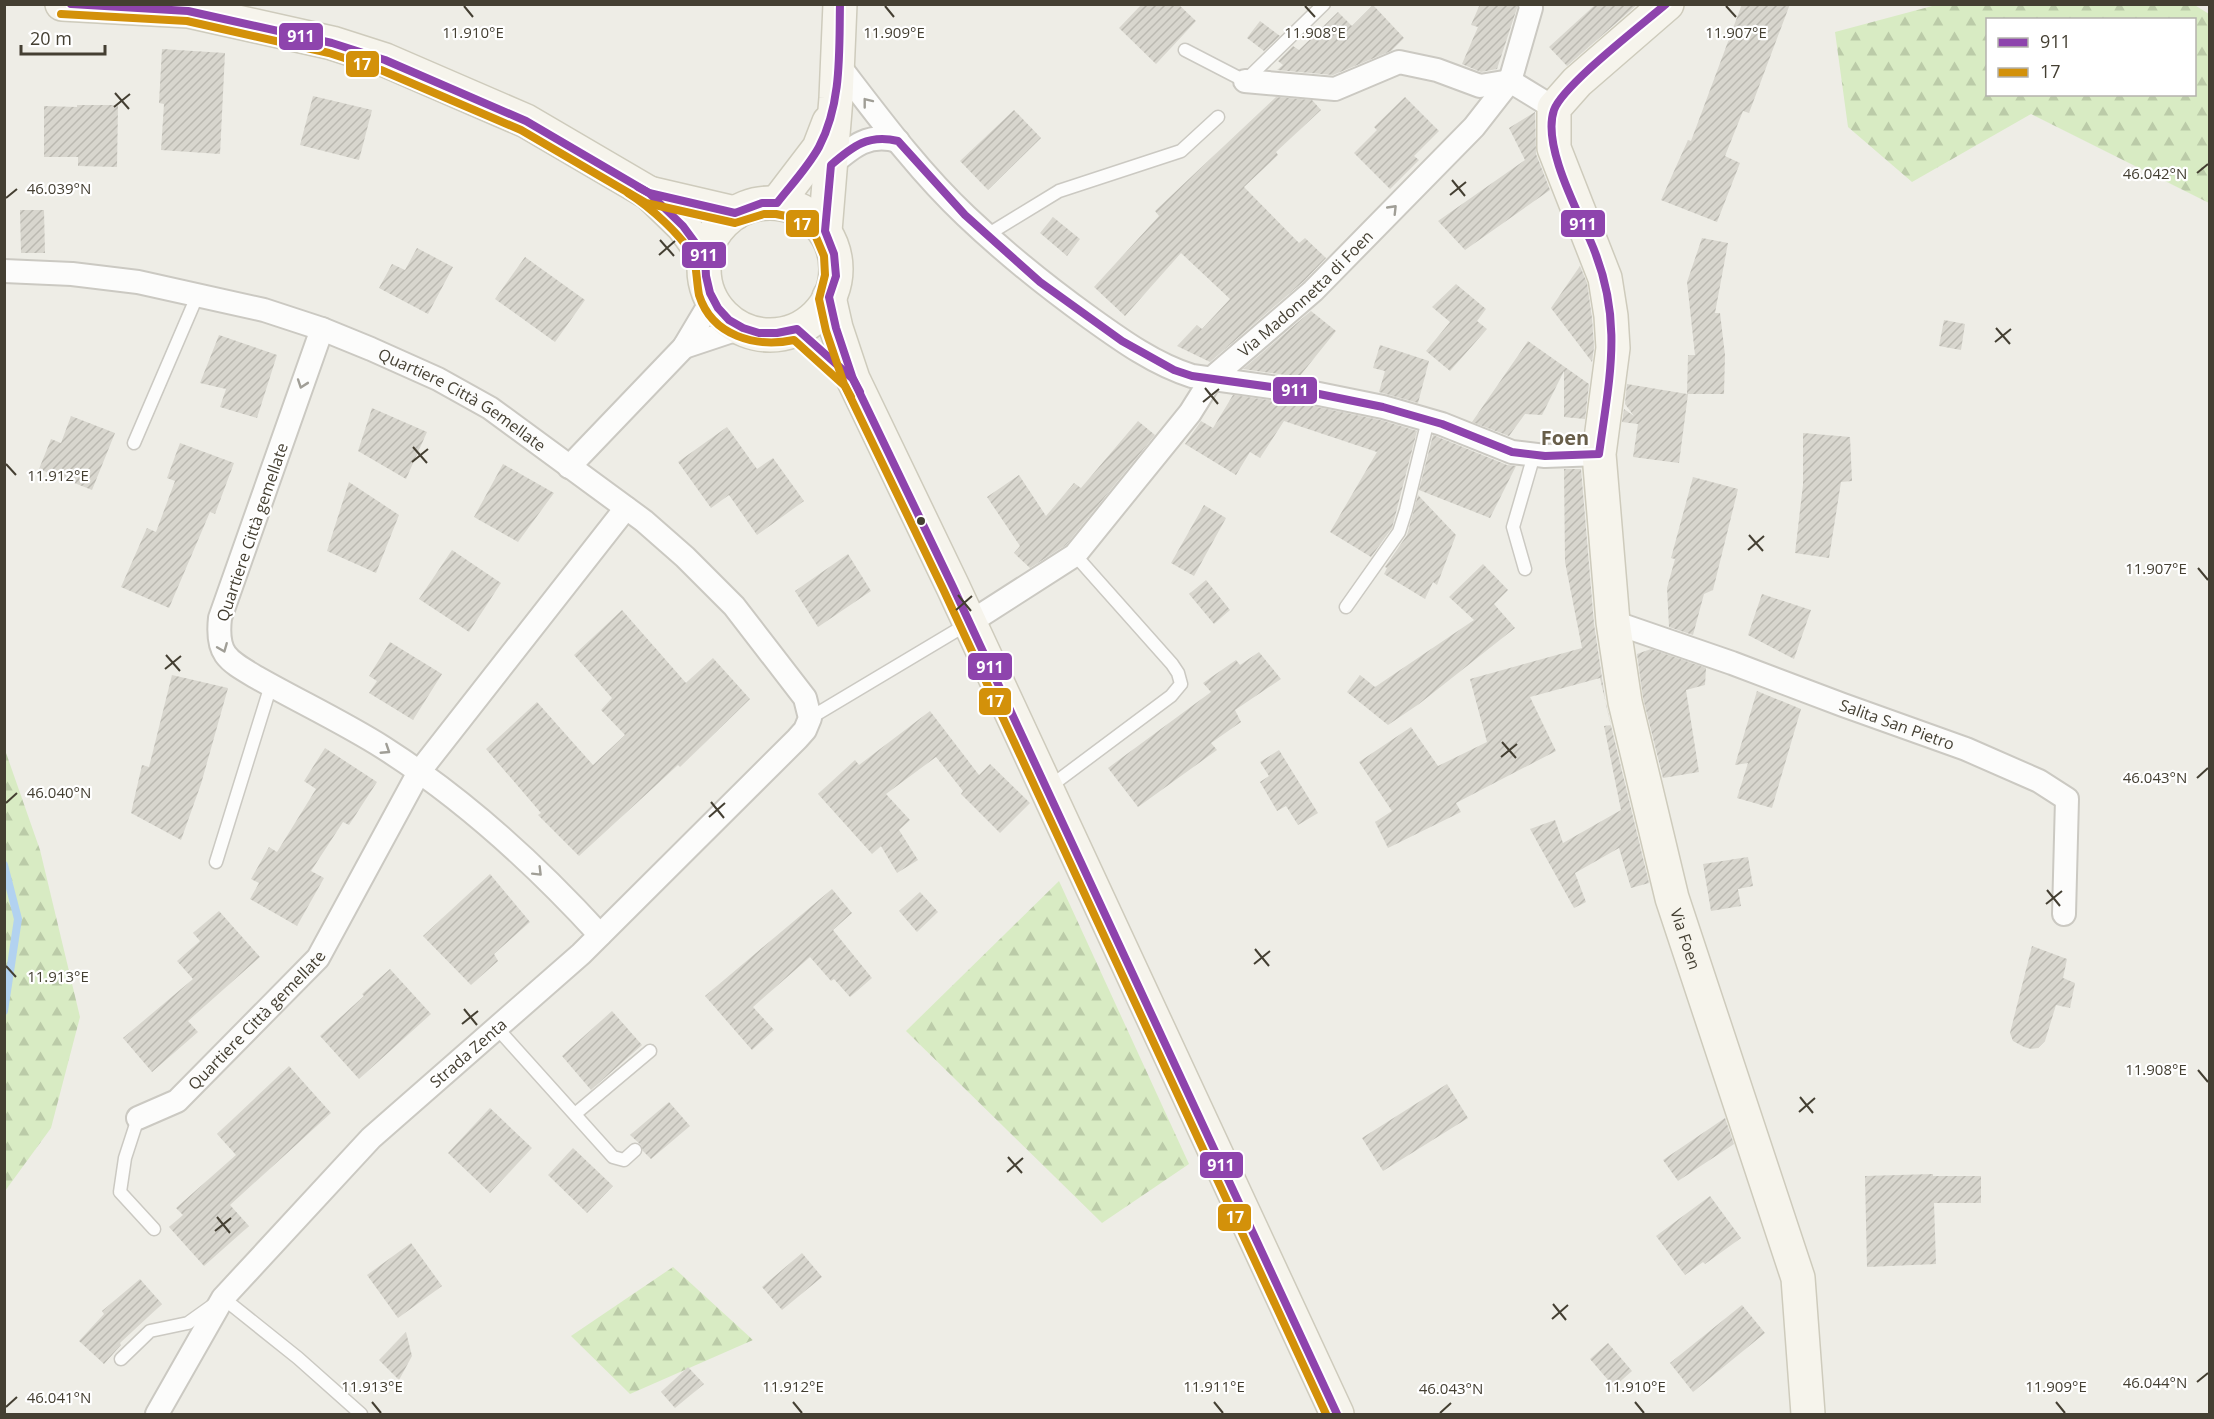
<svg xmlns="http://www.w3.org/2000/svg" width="2214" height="1419" font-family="'Open Sans',sans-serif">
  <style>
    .forest { fill: url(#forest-firs); fill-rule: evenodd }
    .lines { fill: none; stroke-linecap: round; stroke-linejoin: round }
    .stream { stroke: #b2d2f0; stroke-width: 8 }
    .building { fill: url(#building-hatch) }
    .lane-casing { stroke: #cbc9c2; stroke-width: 15 }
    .street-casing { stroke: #cbc9c2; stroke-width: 26 }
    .secondary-casing { stroke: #cecbbc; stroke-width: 36 }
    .lane { stroke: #fcfcfb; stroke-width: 12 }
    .street { stroke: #fcfcfb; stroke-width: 22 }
    .secondary { stroke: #f6f4ec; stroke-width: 33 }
    .bus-1-casing { stroke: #fff; stroke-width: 12 }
    .bus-2-casing { stroke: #fff; stroke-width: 12 }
    .bus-1 { stroke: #8e44ad; stroke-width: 8 }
    .bus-2 { stroke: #d3910a; stroke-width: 8 }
    .oneway { stroke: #a09e96 }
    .ticks { fill: none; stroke: #443f32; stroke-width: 2 }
    .bus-dot { fill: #443f32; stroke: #fff; stroke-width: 2 }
    .labels { text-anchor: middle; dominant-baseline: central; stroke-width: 4.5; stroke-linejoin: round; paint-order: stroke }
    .street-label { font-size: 16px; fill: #443f32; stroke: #fff }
    .quarter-label { font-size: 20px; font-weight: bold; fill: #685e49; stroke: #fff }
    .ticks-label { font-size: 15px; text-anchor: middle; fill: #443f32; stroke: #fff; stroke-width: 4.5; stroke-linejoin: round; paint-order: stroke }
    .line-badge { stroke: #fff; stroke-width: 2 }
    .badge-label { font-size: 16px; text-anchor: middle; font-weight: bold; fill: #fff }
  </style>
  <defs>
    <pattern id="forest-firs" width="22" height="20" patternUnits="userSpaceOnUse" patternTransform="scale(1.5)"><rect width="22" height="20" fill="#d8ebc3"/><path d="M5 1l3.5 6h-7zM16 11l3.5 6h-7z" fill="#bbcba8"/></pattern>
    <pattern id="building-hatch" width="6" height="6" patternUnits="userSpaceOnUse" patternTransform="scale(1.5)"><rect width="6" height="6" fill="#d8d6ce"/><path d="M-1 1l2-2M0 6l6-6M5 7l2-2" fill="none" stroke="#bbb9b1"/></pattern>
  </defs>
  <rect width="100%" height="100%" fill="#eeede6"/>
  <!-- forest -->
  <g class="forest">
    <path d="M1936 5 2193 4 2209 14V203L2031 114 1912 182 1848 127 1835 32ZM1988 20H2194V94H1988Z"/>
    <path d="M5 750 40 850 80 1017 51 1128 5 1191Z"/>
    <path d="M1059 881 1189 1164 1102 1223 906 1031Z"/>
    <path d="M673 1267 753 1340 630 1394 571 1336Z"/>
  </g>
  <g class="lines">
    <!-- stream -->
    <path class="stream" d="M4 865 18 919 4 1011"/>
  </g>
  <!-- building -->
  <g class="building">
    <path d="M1142 4H1178L1196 21 1156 64 1119 28Z"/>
    <path d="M1480 4H1517V8L1497 69 1481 72 1462 64 1478 27 1471 25Z"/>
    <path d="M1596 4H1638L1567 66 1549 47Z"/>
    <path d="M1742 4H1790L1749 113 1743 111 1725 156 1740 163 1717 222 1661 200 1688 140 1691 141Z"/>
    <path d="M1373 5 1404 38 1391 51 1333 75 1277 70 1283 65 1278 61 1293 46 1299 50 1338 12 1352 26Z"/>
    <path d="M1260 21 1280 36 1264 51 1247 38Z"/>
    <path d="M162 49 225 53 220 154 161 150 164 104 159 103Z"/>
    <path d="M313 96 372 110 359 160 300 145Z"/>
    <path d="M1276 97 1312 100 1321 110 1276 152 1278 155 1244 187 1299 243 1305 238 1326 258 1304 281 1210 362 1177 346 1197 325 1202 329 1230 299 1181 253 1125 316 1094 287 1159 216 1155 211Z"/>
    <path d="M1405 97 1439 131 1414 156 1419 160 1390 189 1354 153 1377 130 1374 127Z"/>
    <path d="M77 105H118L117 167 78 166V157H44V106L77 107Z"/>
    <path d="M1014 110 1041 138 988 190 960 161Z"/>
    <path d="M1535 112 1536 154 1550 190 1465 250 1438 221 1525 160 1509 128Z"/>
    <path d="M20 210H44L45 253H21Z"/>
    <path d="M1053 217 1080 239 1067 256 1040 233Z"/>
    <path d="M1702 238 1728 243 1715 313H1720L1725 355 1724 394H1688L1679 463 1633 457 1638 424 1622 422 1624 409 1634 416 1625 404 1627 384 1687 394 1688 355H1695L1687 282Z"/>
    <path d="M417 248 453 267 428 314 379 288 392 264 405 270Z"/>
    <path d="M525 257 585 300 555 342 495 299Z"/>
    <path d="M1580 266 1587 283 1592 318 1594 347 1592 362 1551 308Z"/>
    <path d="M1456 284 1486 309 1477 321 1487 329 1450 371 1426 351 1450 322 1432 307Z"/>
    <path d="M1311 311 1336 331 1299 377 1243 369Z"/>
    <path d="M1944 320 1965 324 1961 350 1939 346Z"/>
    <path d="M219 335 277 355 257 418 220 407 226 389 200 383Z"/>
    <path d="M1528 341 1589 384 1585 419 1564 417V371L1542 415 1525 414 1509 436 1472 422Z"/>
    <path d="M1380 345 1429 361 1418 403 1379 392 1385 371 1373 368Z"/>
    <path d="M1233 395 1312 406 1380 420 1417 431 1392 528 1371 557 1330 532 1377 452 1284 421 1260 458 1250 452 1236 475 1185 444 1201 421 1213 428Z"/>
    <path d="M372 408 427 432 406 479 358 451Z"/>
    <path d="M71 416 115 433 92 490 39 469 51 439 61 443Z"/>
    <path d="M1138 421 1155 435 1066 545 1030 568 1014 553 1020 546 987 497 1019 475 1046 516 1074 483 1081 488Z"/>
    <path d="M727 427 757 469 773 458 804 501 757 535 729 495 711 508 678 462Z"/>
    <path d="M1803 433 1850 437 1852 481 1841 482 1829 558 1795 553 1803 485Z"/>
    <path d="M1433 435 1507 465 1516 466 1490 518 1419 490Z"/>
    <path d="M180 443 234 463 215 514 210 512 169 608 121 587 147 528 156 532 175 481 167 478Z"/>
    <path d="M503 464 554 493 518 542 474 517Z"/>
    <path d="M1564 469H1581L1594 624 1606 705 1649 883 1631 888 1619 848 1575 873 1586 902 1574 908 1530 829 1555 820 1563 843 1621 810 1604 726 1611 725 1600 678 1530 697 1556 751 1456 803 1461 812 1388 848 1375 822 1392 811 1359 762 1411 727 1438 766 1487 742 1470 679 1582 648 1565 562Z"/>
    <path d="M1693 477 1738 489 1713 590 1704 594 1693 635 1669 627 1667 588 1675 559 1671 558Z"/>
    <path d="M349 482 399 515 376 573 327 551Z"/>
    <path d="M1418 495 1456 535 1437 585 1433 582 1425 599 1384 574 1387 568 1385 567 1407 535Z"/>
    <path d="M1204 505 1226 518 1194 576 1171 563Z"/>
    <path d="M452 550 501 583 469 632 419 599Z"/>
    <path d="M848 554 871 591 818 627 795 591Z"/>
    <path d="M1483 564 1508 590 1494 604 1515 628 1419 704 1388 725 1347 692 1360 675 1375 687 1474 620 1449 597Z"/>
    <path d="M1206 580 1230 610 1214 624 1189 594Z"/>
    <path d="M1762 594 1811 610 1794 659 1748 635Z"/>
    <path d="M622 610 686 683 713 658 750 699 680 767 678 765 579 856 538 815 541 813 486 749 537 702 593 765 625 735 601 710 612 698 574 655Z"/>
    <path d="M390 642 442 674 413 720 369 693 377 681 369 676Z"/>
    <path d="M1651 649 1706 668 1705 685 1686 690 1699 772 1663 778 1643 698 1637 654Z"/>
    <path d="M1259 652 1281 679 1235 710 1241 722 1211 743 1217 750 1138 807 1108 768 1211 692 1203 683 1236 660 1240 665Z"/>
    <path d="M172 675 228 688 201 784 181 840 131 813 142 765 149 767Z"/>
    <path d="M1757 691 1801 709 1772 808 1737 798 1748 763 1735 765Z"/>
    <path d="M930 711 979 775 990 764 1030 803 1000 833 961 794 963 791 936 757 886 794 910 820 899 830 918 860 897 873 881 846 872 854 818 794 855 760 859 765Z"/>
    <path d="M325 748 377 782 349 825 343 822 311 871 324 878 297 926 250 899 259 883 251 879 269 847 277 852 316 789 304 781Z"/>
    <path d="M1279 750 1318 813 1298 825 1286 806 1277 811 1260 782 1269 776 1260 762Z"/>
    <path d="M1748 857 1753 886 1738 889 1741 906 1711 911 1703 864Z"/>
    <path d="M490 874 530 922 494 954 498 961 471 985 423 936Z"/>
    <path d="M832 889 852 913 833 930 872 978 850 997 834 979 831 981 810 957 753 1007 774 1030 752 1050 705 996Z"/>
    <path d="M920 892 938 912 917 932 899 911Z"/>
    <path d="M219 911 260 957 188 1021 198 1032 152 1072 123 1038 193 979 177 961 200 941 193 933Z"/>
    <path d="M2032 946 2067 959 2063 978 2075 983 2070 1008 2056 1005 2045 1041 2038 1048 2031 1049 2024 1047 2013 1041 2010 1033Z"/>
    <path d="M390 969 431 1014 359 1079 320 1036 364 996 362 994Z"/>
    <path d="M612 1011 642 1045 591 1090 562 1056Z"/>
    <path d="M289 1066 331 1113 230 1205 249 1226 204 1266 169 1227 183 1215 176 1208 236 1155 217 1134Z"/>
    <path d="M1447 1084 1468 1118 1383 1171 1362 1138Z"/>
    <path d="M669 1102 690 1126 651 1159 643 1151 641 1145 630 1135Z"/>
    <path d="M490 1108 532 1148 490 1193 448 1153Z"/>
    <path d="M1725 1118 1734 1144 1678 1181 1663 1160Z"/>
    <path d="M573 1148 613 1186 587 1213 548 1175Z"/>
    <path d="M1933 1174V1176H1981V1203H1934L1936 1264 1867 1267 1865 1176Z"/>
    <path d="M1710 1196 1741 1238 1705 1264 1703 1262 1685 1275 1656 1236Z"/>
    <path d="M411 1243 442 1286 398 1318 367 1275Z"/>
    <path d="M802 1253 822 1277 782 1310 762 1287Z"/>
    <path d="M140 1279 162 1304 120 1343 121 1345 104 1364 79 1341 104 1314 102 1311Z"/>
    <path d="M1742 1305 1765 1333 1693 1392 1670 1363Z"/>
    <path d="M406 1332 412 1356 399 1380 379 1360Z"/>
    <path d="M1608 1343 1632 1371 1614 1387 1590 1359Z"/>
    <path d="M688 1367 704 1384 675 1408 661 1392Z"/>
  </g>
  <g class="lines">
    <defs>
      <g id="lane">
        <path d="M1185 50 1245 81 1324 4"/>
        <path d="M987 235 1059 191 1181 151 1218 117"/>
        <path d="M134 443 198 294"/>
        <path d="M1525 569 1513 527 1534 455"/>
        <path d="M1346 607 1399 532 1406 510 1428 420"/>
        <path d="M810 718 969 623"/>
        <path d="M1048 788 1171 696 1181 684 1178 673 1172 664 1075 555"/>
        <path d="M216 862 271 685"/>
        <path d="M497 1028 613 1157 624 1160 635 1150"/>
        <path d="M575 1114 650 1051"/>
        <path d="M138 1118 125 1158 120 1192 154 1229"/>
        <path d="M121 1359 150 1331 188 1323 223 1298 298 1358 361 1414"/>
      </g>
      <g id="street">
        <path d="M837 63C877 115 918 171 966 216 1005 253 1046 286 1089 317 1121 340 1154 364 1192 376L1314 393 1383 407 1442 424 1512 452 1545 456 1599 454"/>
        <path d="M1245 81 1335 89 1399 62 1437 70 1480 86 1510 81"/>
        <path d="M1510 81 1554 108"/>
        <path d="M831 165C852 147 869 132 898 141"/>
        <path id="s1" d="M4 271 72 274 138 282 264 310 322 329 371 349 438 379 490 408 644 521 685 557 734 606 805 698 810 718 805 730 797 739 581 954 371 1138 223 1298 157 1414"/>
        <path d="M322 329 220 618C216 654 227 660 256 677 298 701 343 722 384 748 464 799 536 865 600 935"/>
        <path d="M684 347 741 328"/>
        <path d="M569 467 684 347 712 300"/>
        <path id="s2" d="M1613 622 1732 663 1843 705 1966 749 2039 781 2067 799 2064 914"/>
        <path id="s3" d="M969 623 1075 555 1190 413 1212 378 1313 291 1474 127 1510 81 1531 8 1530 4"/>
        <path id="s4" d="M138 1118 177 1101 318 958 419 772 626 508"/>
      </g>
      <g id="secondary">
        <path d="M62 4 188 11 332 43 385 60 526 121 649 193 683 226 705 256"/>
        <path id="s5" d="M1667 4 1577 82 1554 108V148L1605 278 1611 316 1613 348 1599 454 1613 622 1625 702 1672 898 1798 1278 1808 1414"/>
        <path d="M649 193 735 213"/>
        <path d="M777 203 819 148 829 122"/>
        <circle cx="770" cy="269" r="66"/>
        <path d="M825 231 836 98 840 4"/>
        <path d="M829 297 836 328 853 379 953 587 1337 1414"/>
      </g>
    </defs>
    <!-- lane casing -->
    <use href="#lane" class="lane-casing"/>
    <!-- street casing -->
    <use href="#street" class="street-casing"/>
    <!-- secondary casing -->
    <use href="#secondary" class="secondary-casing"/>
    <!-- lane -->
    <use href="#lane" class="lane"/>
    <!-- street -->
    <use href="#street" class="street"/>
    <!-- secondary -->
    <use href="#secondary" class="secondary"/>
    <defs>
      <g id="bus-1">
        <path d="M71 4 188 11 332 43 385 60 526 121 649 193 683 226 705 256 706 276 710 293 718 308 729 320 743 328 759 333H777L797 329 853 379 860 392"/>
        <path d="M638 187 649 193 735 213 762 203H777C791 185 808 167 819 147 842 103 839 52 840 4"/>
        <path d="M1337 1414 953 587 853 379 836 328 829 297 836 276 834 254 825 231 831 165C853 146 868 134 898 141L965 215 1040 282 1122 341 1174 370 1192 376 1314 393 1383 407 1442 424 1512 452 1545 456 1599 454C1610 374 1624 317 1590 240 1576 208 1542 144 1554 110 1563 85 1643 24 1666 4"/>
      </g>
      <g id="bus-2">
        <path d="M61 14 187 21 329 53 381 70 521 130 646 203 735 223 764 214H776L791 217 806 226 816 237 824 256 825 275 819 299 826 331 844 384 944 591 1326 1414"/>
        <path d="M628 193C649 206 683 236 694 258 696 264 697 285 699 295 712 336 756 348 794 340L845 386 851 397"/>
      </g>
    </defs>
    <!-- bus-1 casing -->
    <use href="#bus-1" class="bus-1-casing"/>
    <!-- bus-2 casing -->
    <use href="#bus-2" class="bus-2-casing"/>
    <!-- bus-1 -->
    <use href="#bus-1" class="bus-1"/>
    <!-- bus-2 -->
    <use href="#bus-2" class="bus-2"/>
  </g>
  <!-- one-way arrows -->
  <defs><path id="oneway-chevron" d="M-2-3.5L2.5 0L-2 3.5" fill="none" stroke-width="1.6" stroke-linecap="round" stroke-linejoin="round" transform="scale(1.5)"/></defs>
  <g class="oneway">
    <use href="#oneway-chevron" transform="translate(867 102) rotate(-128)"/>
    <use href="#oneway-chevron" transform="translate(1393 209) rotate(-46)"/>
    <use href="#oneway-chevron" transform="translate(302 384) rotate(109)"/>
    <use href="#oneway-chevron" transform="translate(223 648) rotate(68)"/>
    <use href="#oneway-chevron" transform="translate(386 750) rotate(33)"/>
    <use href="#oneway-chevron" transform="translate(538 872) rotate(45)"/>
  </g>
  <!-- ticks -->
  <path class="ticks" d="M464 6 473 17M885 6 894 17M1305 6 1315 17M1726 6 1736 17M115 93 129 109M114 107 130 94M2197 173 2208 164M1452 180 1465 196M1450 195 1466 182M6 198 17 189M660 240 674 256M659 255 675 241M1996 328 2010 344M1995 342 2011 329M1205 388 1218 404M1203 402 1219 389M413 447 427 463M412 462 428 449M6 464 16 475M1749 535 1763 551M1748 550 1764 536M2198 568 2208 580M958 595 971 611M956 610 972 596M166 655 180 671M165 669 181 656M1502 742 1516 758M1501 757 1517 744M2197 778 2208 768M711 802 724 818M6 803 17 793M709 817 725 803M2047 890 2060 906M2046 904 2062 891M1255 949 1269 966M1254 964 1270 951M6 966 16 977M464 1009 477 1025M462 1024 478 1011M2198 1070 2208 1082M1800 1097 1813 1113M1799 1112 1815 1098M1008 1157 1022 1173M1007 1172 1023 1158M217 1217 230 1233M215 1231 231 1218M1553 1304 1566 1320M1552 1319 1568 1305M2197 1382 2208 1373M372 1402 381 1413M793 1402 802 1413M1214 1402 1223 1413M1635 1402 1644 1413M2056 1402 2065 1413M6 1407 17 1397M1440 1413 1451 1403"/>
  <!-- markers -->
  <circle class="bus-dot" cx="921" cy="521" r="5"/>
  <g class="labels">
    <!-- street labels -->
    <g class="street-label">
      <text stroke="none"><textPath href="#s3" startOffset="476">Via Madonnetta di Foen</textPath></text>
      <text stroke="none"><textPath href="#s1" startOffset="482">Quartiere Città Gemellate</textPath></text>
      <text transform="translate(252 532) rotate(-71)">Quartiere Città gemellate</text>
      <text stroke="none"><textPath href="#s2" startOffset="302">Salita San Pietro</textPath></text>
      <text stroke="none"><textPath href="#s5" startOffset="1005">Via Foen</textPath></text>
      <text stroke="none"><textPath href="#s4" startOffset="156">Quartiere Città gemellate</textPath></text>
      <text transform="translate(468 1053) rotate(-41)">Strada Zenta</text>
    </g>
    <!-- quarter labels -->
    <g class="quarter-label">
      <text x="1565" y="437">Foen</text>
    </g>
  </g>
  <g class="ticks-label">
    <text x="473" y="38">11.910°E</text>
    <text x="894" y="38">11.909°E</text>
    <text x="1315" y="38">11.908°E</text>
    <text x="1736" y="38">11.907°E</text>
    <text x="2155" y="179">46.042°N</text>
    <text x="59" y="194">46.039°N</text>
    <text x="58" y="481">11.912°E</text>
    <text x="2156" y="574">11.907°E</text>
    <text x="2155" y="783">46.043°N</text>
    <text x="59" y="798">46.040°N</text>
    <text x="58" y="982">11.913°E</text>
    <text x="2156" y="1075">11.908°E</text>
    <text x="2155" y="1388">46.044°N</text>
    <text x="372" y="1392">11.913°E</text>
    <text x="793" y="1392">11.912°E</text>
    <text x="1214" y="1392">11.911°E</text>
    <text x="1635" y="1392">11.910°E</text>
    <text x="2056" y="1392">11.909°E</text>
    <text x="1451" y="1394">46.043°N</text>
    <text x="59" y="1403">46.041°N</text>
  </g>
  <g class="line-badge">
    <rect x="278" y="22" width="46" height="29" rx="6" fill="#8e44ad"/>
    <rect x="345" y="50" width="35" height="28" rx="6" fill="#d3910a"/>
    <rect x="785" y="209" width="35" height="29" rx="6" fill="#d3910a"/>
    <rect x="1560" y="209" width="46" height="29" rx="6" fill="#8e44ad"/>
    <rect x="681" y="241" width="46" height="28" rx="6" fill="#8e44ad"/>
    <rect x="1272" y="376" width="46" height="29" rx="6" fill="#8e44ad"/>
    <rect x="967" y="652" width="46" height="29" rx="6" fill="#8e44ad"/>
    <rect x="978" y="687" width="34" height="29" rx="6" fill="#d3910a"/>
    <rect x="1199" y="1151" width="45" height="28" rx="6" fill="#8e44ad"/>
    <rect x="1217" y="1203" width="35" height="29" rx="6" fill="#d3910a"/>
  </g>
  <g class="badge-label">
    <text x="301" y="42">911</text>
    <text x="362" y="70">17</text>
    <text x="802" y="230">17</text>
    <text x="1583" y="230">911</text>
    <text x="704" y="261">911</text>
    <text x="1295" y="396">911</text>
    <text x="990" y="673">911</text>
    <text x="995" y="707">17</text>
    <text x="1221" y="1171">911</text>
    <text x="1235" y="1223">17</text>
  </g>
  <!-- border -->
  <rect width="2214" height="1419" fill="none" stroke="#443f32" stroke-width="12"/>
  <!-- legend -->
  <rect x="1986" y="18" width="210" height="78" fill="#ffffff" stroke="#b4b2ad" stroke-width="1.5"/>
  <rect x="1998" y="38" width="30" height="9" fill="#8e44ad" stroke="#b4b2ad" stroke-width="1.5"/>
  <text x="2040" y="48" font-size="18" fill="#443f32">911</text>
  <rect x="1998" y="68" width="30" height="9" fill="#d3910a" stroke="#b4b2ad" stroke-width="1.5"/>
  <text x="2040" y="78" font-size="18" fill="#443f32">17</text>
  <!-- scale -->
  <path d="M21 45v9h84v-9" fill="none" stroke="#443f32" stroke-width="3"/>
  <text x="30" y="45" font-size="18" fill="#443f32" stroke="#ffffff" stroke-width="4.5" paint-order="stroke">20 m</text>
</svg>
